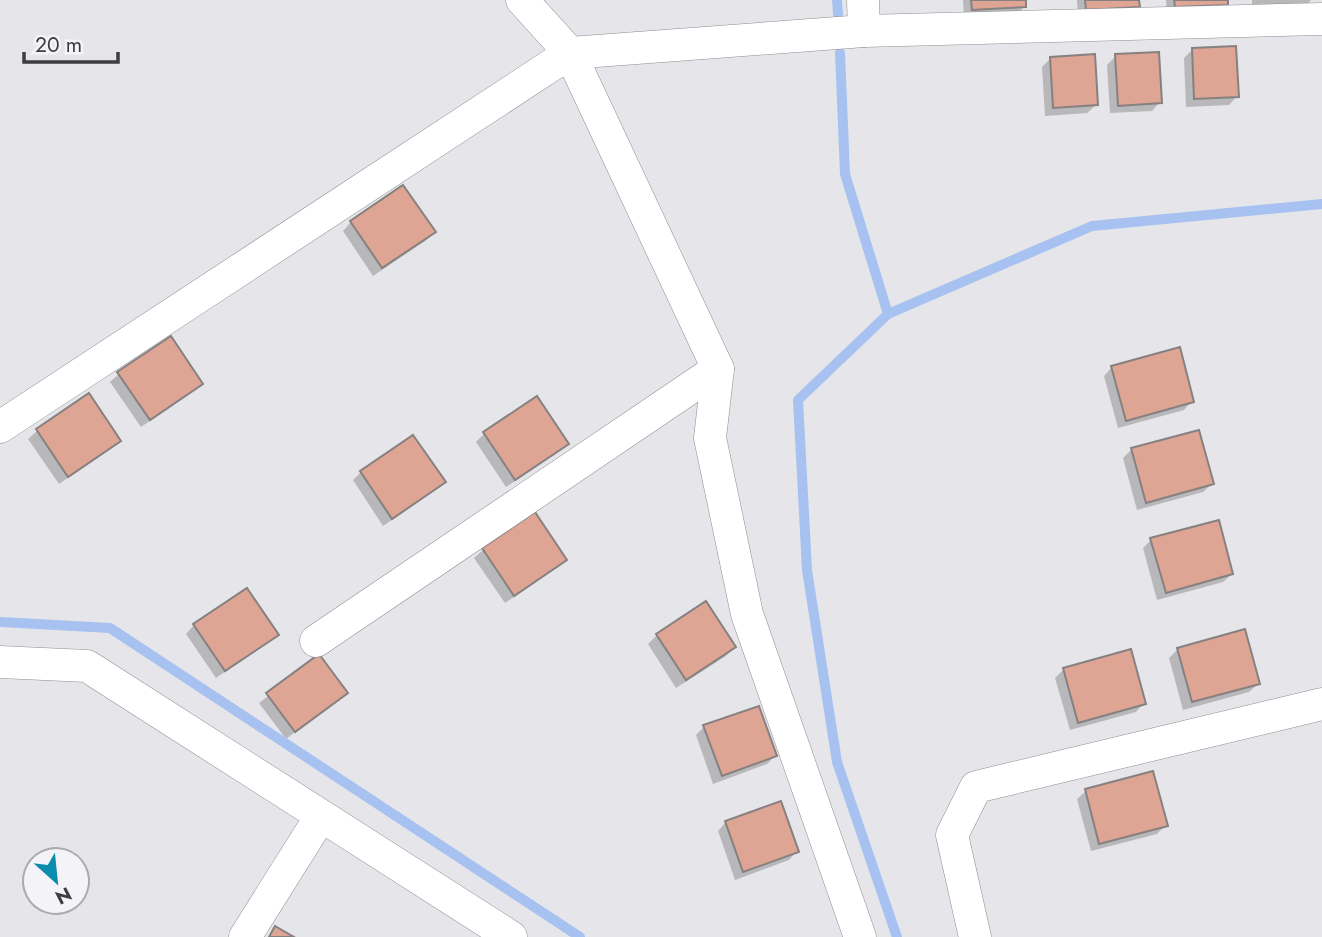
<svg xmlns="http://www.w3.org/2000/svg" width="1322" height="937" font-family="Jost,sans-serif">
  <style>
    .shadow { fill: #0003 }
    .lines { fill: none; stroke-linecap: round; stroke-linejoin: round }
    .stream { stroke: #a7c2f1; stroke-width: 10 }
    .building { fill: #dea494; stroke: #868180; stroke-width: 2 }
    .street-casing { stroke: #8e8d91; stroke-width: 33 }
    .street { stroke: #fff; stroke-width: 32 }
  </style>
  <rect width="100%" height="100%" fill="#e6e6ea"/>
  <!-- shadow -->
  <g class="shadow">
    <path d="M963 0H1024V7L1016 15 964 17Z"/>
    <path d="M1077 0H1138V6L1129 15 1078 17Z"/>
    <path d="M1166 0H1226L1227 4 1218 13 1167 15Z"/>
    <path d="M1252 0H1311L1304 8 1252 10Z"/>
    <path d="M1192 50 1237 96 1229 105 1186 107 1184 58Z"/>
    <path d="M1116 56 1160 102 1152 111 1110 113 1107 65Z"/>
    <path d="M1051 58 1096 105 1087 113 1045 116 1042 67Z"/>
    <path d="M351 222 433 232 425 241 373 276 343 231Z"/>
    <path d="M1112 367 1192 401 1184 410 1118 428 1104 376Z"/>
    <path d="M119 374 201 384 192 392 141 427 110 382Z"/>
    <path d="M88 396 119 441 110 449 59 484 28 439 37 431Z"/>
    <path d="M484 434 567 444 558 452 506 487 476 442Z"/>
    <path d="M1132 449 1212 484 1203 492 1137 510 1123 458Z"/>
    <path d="M361 472 443 482 435 490 383 526 353 480Z"/>
    <path d="M534 514 565 560 556 568 505 603 474 558 483 550Z"/>
    <path d="M1151 540 1232 574 1223 582 1157 600 1143 548Z"/>
    <path d="M706 603 734 647 726 656 676 688 648 644 657 635Z"/>
    <path d="M194 625 277 635 268 643 216 678 186 634Z"/>
    <path d="M1178 649 1258 684 1249 692 1183 710 1169 658Z"/>
    <path d="M319 657 346 693 286 739 259 703Z"/>
    <path d="M1064 669 1144 703 1136 712 1070 730 1055 678Z"/>
    <path d="M704 727 775 756 767 764 713 784 696 735Z"/>
    <path d="M1086 791 1166 825 1157 834 1091 851 1077 799Z"/>
    <path d="M726 822 797 851 789 860 735 880 718 831Z"/>
  </g>
  <g class="lines">
    <!-- stream -->
    <g class="stream">
      <path d="M837 0 838 14"/>
      <path d="M840 53 845 174 888 314"/>
      <path d="M0 622 110 628 580 937"/>
      <path d="M897 937 837 762 807 570 798 400 888 314 1092 226 1322 204"/>
    </g>
  </g>
  <!-- building -->
  <g class="building">
    <path d="M971 0H1026V7L972 10Z"/>
    <path d="M1085 0H1139L1140 7 1086 10Z"/>
    <path d="M1174 0H1228V5L1175 7Z"/>
    <path d="M1236 46 1239 97 1194 99 1192 48Z"/>
    <path d="M1159 52 1162 103 1118 106 1115 54Z"/>
    <path d="M1095 54 1098 105 1053 108 1050 57Z"/>
    <path d="M403 185 436 232 382 268 350 221Z"/>
    <path d="M171 336 203 384 150 420 117 372Z"/>
    <path d="M1180 347 1194 402 1126 421 1111 366Z"/>
    <path d="M89 393 121 441 68 477 36 429Z"/>
    <path d="M537 396 569 444 515 480 483 432Z"/>
    <path d="M1199 430 1214 484 1146 503 1131 448Z"/>
    <path d="M413 435 446 482 392 519 360 471Z"/>
    <path d="M535 512 567 560 514 596 482 548Z"/>
    <path d="M1219 520 1233 574 1166 593 1150 538Z"/>
    <path d="M247 588 279 635 225 671 193 624Z"/>
    <path d="M706 601 736 647 686 680 656 634Z"/>
    <path d="M1245 629 1260 684 1192 702 1177 648Z"/>
    <path d="M1131 649 1146 704 1078 723 1063 668Z"/>
    <path d="M319 654 348 693 295 732 266 693Z"/>
    <path d="M759 706 777 756 722 776 703 725Z"/>
    <path d="M1153 771 1168 826 1099 844 1085 789Z"/>
    <path d="M781 801 799 852 743 872 725 821Z"/>
    <path d="M275 926 294 937H269Z"/>
  </g>
  <g class="lines">
    <defs>
      <g id="street">
        <path d="M522 0 570 53 864 31 1322 19"/>
        <path d="M863 0 864 31"/>
        <path d="M0 427 570 53 718 369 710 438 747 614 860 937"/>
        <path d="M316 641 718 369"/>
        <path d="M0 662 87 666 511 937"/>
        <path d="M245 937 321 816"/>
        <path d="M975 937 952 835 976 787 1322 704"/>
      </g>
    </defs>
    <!-- street casing -->
    <use href="#street" class="street-casing"/>
    <!-- street -->
    <use href="#street" class="street"/>
  </g>
  <!-- north arrow -->
  <g transform="translate(56 881) rotate(153)"><circle r="33" fill="#f4f3f7" stroke="#abaaad" stroke-width="2"/>
  <path d="M0-5L12 26L0 18L-12 26Z" fill="#0a8dac"/>
  <text y="-10" font-size="19" font-weight="bold" text-anchor="middle" fill="#3d3d3e">N</text>
  </g>
  <!-- scale -->
  <path d="M24 52v10h94v-10" fill="none" stroke="#3d3d3e" stroke-width="3.5"/>
  <text x="35" y="52" font-size="21" fill="#3d3d3e" stroke="#f4f3f7" stroke-width="5" paint-order="stroke">20 m</text>
</svg>
